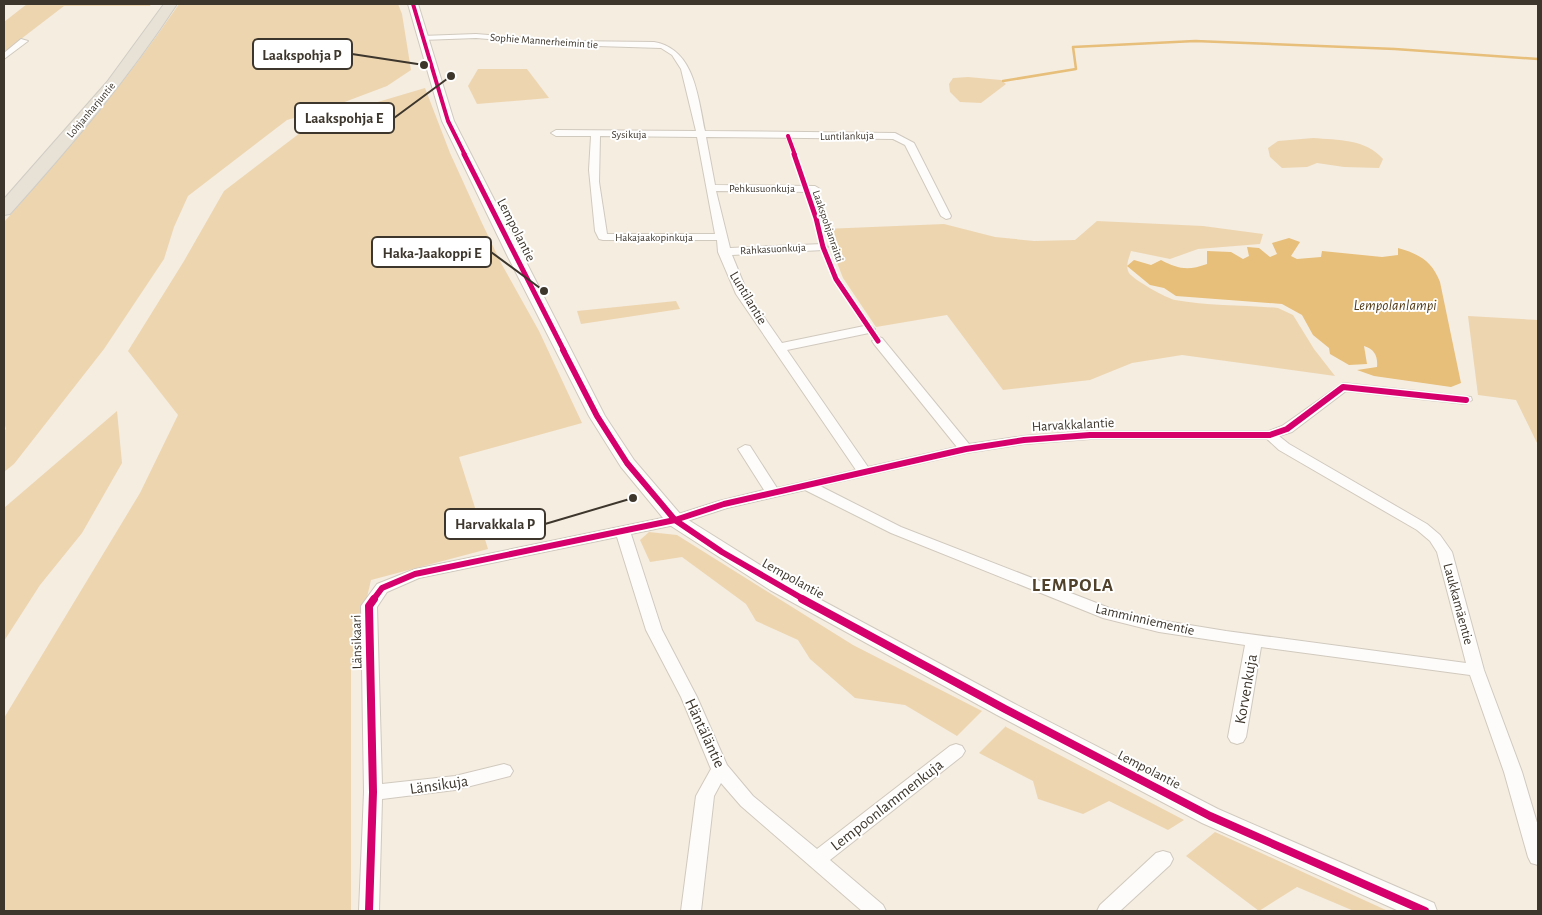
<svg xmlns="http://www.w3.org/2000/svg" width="1542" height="915" font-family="'Alegreya Sans',sans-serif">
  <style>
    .green { fill: #edd5b0 }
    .water { fill: #e7be7a }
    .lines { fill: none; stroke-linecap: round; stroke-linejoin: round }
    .stream { stroke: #e7be7a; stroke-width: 2.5 }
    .minor-casing { stroke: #d0c9be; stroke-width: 2 }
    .tertiary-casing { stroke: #d0c9be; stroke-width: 2 }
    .trunk-casing { stroke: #d0cdc6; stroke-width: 2 }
    .minor { fill: #fefcfa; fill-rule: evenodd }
    .tertiary { fill: #fefcfa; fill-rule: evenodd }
    .trunk { fill: #e7e1d6; fill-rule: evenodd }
    .cycleway-far3-casing { stroke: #fff; stroke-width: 5.5 }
    .cycleway-far2-casing { stroke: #fff; stroke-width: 8 }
    .cycleway-far1-casing { stroke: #fff; stroke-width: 9 }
    .cycleway-casing { stroke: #fff; stroke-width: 11 }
    .cycleway-far3 { stroke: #d6006c; stroke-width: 4 }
    .cycleway-far2 { stroke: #d6006c; stroke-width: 5 }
    .cycleway-far1 { stroke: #d6006c; stroke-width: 6 }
    .cycleway { stroke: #d6006c; stroke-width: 8 }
    .labels { text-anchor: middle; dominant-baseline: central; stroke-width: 4; stroke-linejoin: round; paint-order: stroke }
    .far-street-label { font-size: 11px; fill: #3d362c; stroke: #fff }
    .street-label { font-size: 14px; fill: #3d362c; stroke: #fff }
    .water-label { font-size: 15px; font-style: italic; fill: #523b15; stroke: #fff }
    .near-street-label { font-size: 16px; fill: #3d362c; stroke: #fff }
    .district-label { font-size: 19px; font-weight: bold; letter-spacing: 1px; fill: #50412a; stroke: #fff }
    .leader { fill: none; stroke: #3d362c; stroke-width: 2 }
    .callout-dot { fill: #3d362c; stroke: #fff; stroke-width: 2 }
    .callout { fill: #fff; stroke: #3d362c; stroke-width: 2 }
    .callout-label { font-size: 15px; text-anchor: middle; font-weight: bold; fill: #3d362c }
  </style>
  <rect width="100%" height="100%" fill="#f5ede0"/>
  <!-- green -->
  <g class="green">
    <path d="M27 4H151L150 6H64L4 52V22Z"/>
    <path d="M179 4H398L402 14 411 70 387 86 326 109 287 120 188 196 174 227 164 259 104 349 14 464 4 472V431L6 429 4 422V222C66 152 127 81 179 4Z"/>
    <path d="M478 69H527L549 98 477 104 468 86Z"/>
    <path d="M968 77 1001 80 1006 84 981 103 960 102 950 92 949 84 953 78Z"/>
    <path d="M425 88 450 153 481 221 501 263 539 331 582 423 459 457 488 549 371 580 351 667V911H4V718L140 493 178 415 128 351 184 261 224 191 317 120Z"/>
    <path d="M1313 138C1338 140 1366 139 1383 159L1379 168 1344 167 1317 163 1307 167 1282 168 1270 157 1268 148 1278 141Z"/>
    <path d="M1097 221 1203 226 1263 234 1260 244 1198 249 1170 259 1131 251C1129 258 1125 266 1129 273 1134 280 1166 298 1175 300 1208 306 1244 305 1278 308L1293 315 1314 349 1335 376 1182 355 1132 363 1090 380 1003 390 947 315 876 327 843 278 824 229 944 224 995 237 1034 241 1075 240Z"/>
    <path d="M676 301 680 309 581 324 577 311Z"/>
    <path d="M1468 316 1538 320V445L1516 400 1478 395Z"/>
    <path d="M117 411 122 463 82 533 40 585 4 641V508Z"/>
    <path d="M649 532 677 535 853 645 982 711 957 736 905 705 855 698 810 659 798 640 756 621 746 604 682 557 650 562 640 540Z"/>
    <path d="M1006 726V727L1184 820 1168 830 1109 801 1083 814 1038 799 1033 781 979 753Z"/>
    <path d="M1215 832 1388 911H1354L1297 887 1259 911 1186 856Z"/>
  </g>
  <!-- water -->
  <path class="water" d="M1289 238 1300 242 1291 256 1297 259 1321 257 1322 251 1382 257 1398 255V248C1419 254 1432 261 1440 282L1461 383 1451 387 1374 376 1357 370 1377 367C1378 357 1375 349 1364 346L1367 364 1349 365 1330 354 1329 348 1313 335 1302 315 1282 304 1176 296 1164 288 1150 285 1127 266 1134 260 1151 265 1161 260C1178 269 1188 271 1207 264V251L1231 252 1243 259 1249 256 1247 247 1259 248 1270 257 1277 254 1272 243Z"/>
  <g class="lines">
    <!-- stream -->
    <path class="stream" d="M1003 81 1076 69 1073 47 1195 41 1395 49 1538 59"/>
    <defs>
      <g id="minor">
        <path d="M476 34 566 41 654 42C695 49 698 98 705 131L895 133 914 143 951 216 950 218 946 219 941 216 905 145 893 139 706 137 715 185 815 186 820 189 815 192 716 191 730 248 823 244 828 247 823 250 732 255 748 294 782 343 869 325 875 329 869 333 787 350 868 467 957 447 874 344 872 341 878 337 882 338 969 444 1024 436 1090 431H1269L1282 426 1343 383 1471 397 1472 400 1466 404 1346 391 1292 432 1279 436 1289 444 1427 524 1440 535 1452 552 1484 670 1522 772 1538 826V865L1531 863 1528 857 1504 772 1470 675 1261 647 1246 737 1243 742 1237 744 1231 742 1228 737 1245 645 1159 632 1103 618 891 533 805 490 727 508 675 525 631 534 662 630 697 697 727 765 753 796 817 849 950 746 956 744 962 746 965 751 962 756 830 860 883 905 886 911H862L741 806 721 783 714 796 701 911H681L696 796 711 769 681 697 646 630 617 537 419 578 387 592 377 607 382 784 455 776 504 764 510 766 513 771 510 776 455 790 382 799 379 911H359L364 792 361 606 377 584 415 569 672 516 719 501 764 490 738 449 745 445 750 446 777 488 856 470 736 294 718 252 717 240H603L599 239 595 231 589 170 591 136H556L551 133 556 130 696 131 681 69 672 55 661 48 566 45 476 38 422 40 418 38 422 36ZM600 136 697 137 715 234H607L599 182ZM1090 439H1267L1279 450 1417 530 1430 541 1437 552 1466 663 1226 631 1159 620 1112 609 901 527 820 486 966 453 1024 444Z"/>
        <path d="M21 39 28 41 4 59V53Z"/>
        <path d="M1163 851 1170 853 1173 859 1170 865 1120 911H1097L1100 905 1156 853Z"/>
      </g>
      <path id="tertiary" d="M408 4H418L454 121 605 416 634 460 682 516 784 580 1013 703 1218 809 1434 903 1437 911H1399L1202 823 997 715 770 590 668 524 621 467 589 416 507 255 442 121Z"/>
      <path id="trunk" d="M164 4H177C128 79 70 147 10 214L4 215V199L107 82Z"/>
    </defs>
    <!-- minor casing -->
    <use href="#minor" class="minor-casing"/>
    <!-- tertiary casing -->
    <use href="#tertiary" class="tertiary-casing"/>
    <!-- trunk casing -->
    <use href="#trunk" class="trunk-casing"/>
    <!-- minor -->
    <use href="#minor" class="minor"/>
    <!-- tertiary -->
    <use href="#tertiary" class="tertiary"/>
    <!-- trunk -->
    <use href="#trunk" class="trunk"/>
    <defs>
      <g id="cycleway-far3">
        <path d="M413 4 448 121 465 155"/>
        <path d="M788 136 795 155"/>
      </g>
      <g id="cycleway-far2">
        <path d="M464 154 564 351"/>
        <path d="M794 154 816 218 823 247 836 279 878 341"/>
      </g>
      <g id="cycleway-far1">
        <path d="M563 350 597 416 627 463 675 520 722 552 805 600"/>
        <path d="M373 600 382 588 415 574 675 520 724 504 966 449 1024 440 1090 435H1270L1287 429 1343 387 1466 400"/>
      </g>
      <g id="cycleway">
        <path d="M802 599 1005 709 1210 816 1425 911"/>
        <path d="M369 911 373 792 369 606 374 599"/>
      </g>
    </defs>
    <!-- cycleway-far3 casing -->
    <use href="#cycleway-far3" class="cycleway-far3-casing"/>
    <!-- cycleway-far2 casing -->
    <use href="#cycleway-far2" class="cycleway-far2-casing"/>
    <!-- cycleway-far1 casing -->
    <use href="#cycleway-far1" class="cycleway-far1-casing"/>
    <!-- cycleway casing -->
    <use href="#cycleway" class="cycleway-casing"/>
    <!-- cycleway-far3 -->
    <use href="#cycleway-far3" class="cycleway-far3"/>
    <!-- cycleway-far2 -->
    <use href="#cycleway-far2" class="cycleway-far2"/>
    <!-- cycleway-far1 -->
    <use href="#cycleway-far1" class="cycleway-far1"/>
    <!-- cycleway -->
    <use href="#cycleway" class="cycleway"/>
  </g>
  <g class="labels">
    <!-- far-street labels -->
    <g class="far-street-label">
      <text transform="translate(544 41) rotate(4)">Sophie Mannerheimin tie</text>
      <text transform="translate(91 110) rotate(-50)">Lohjanharjuntie</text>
      <text x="629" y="134">Sysikuja</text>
      <text transform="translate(847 136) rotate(-1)">Luntilankuja</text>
      <text x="762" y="188">Pehkusuonkuja</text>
      <text transform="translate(828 226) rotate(71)">Laakspohjanraitti</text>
      <text x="654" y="237">Hakajaakopinkuja</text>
      <text transform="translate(773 249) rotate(-3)">Rahkasuonkuja</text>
    </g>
    <!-- street labels -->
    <g class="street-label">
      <text transform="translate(516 230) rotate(63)">Lempolantie</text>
      <text transform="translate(748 298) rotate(59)">Luntilantie</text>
      <text transform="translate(1073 425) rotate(-3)">Harvakkalantie</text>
      <text transform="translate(793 579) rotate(29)">Lempolantie</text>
      <text transform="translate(1458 604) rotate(75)">Laukkamäentie</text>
      <text transform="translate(1145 620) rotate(13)">Lamminniementie</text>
      <text transform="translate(357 642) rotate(-91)">Länsikaari</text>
      <text transform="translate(1149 770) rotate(27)">Lempolantie</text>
    </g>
    <!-- water labels -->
    <g class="water-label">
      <text x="1395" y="305">Lempolanlampi</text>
    </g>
    <!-- near-street labels -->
    <g class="near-street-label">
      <text transform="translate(1246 689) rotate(-80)">Korvenkuja</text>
      <text transform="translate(705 733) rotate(65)">Häntäläntie</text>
      <text transform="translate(439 785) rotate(-8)">Länsikuja</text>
      <text transform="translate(887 805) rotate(-38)">Lempoonlammenkuja</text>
    </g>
    <!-- district labels -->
    <g class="district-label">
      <text x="1073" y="585">LEMPOLA</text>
    </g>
  </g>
  <!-- callouts -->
  <path class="leader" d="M424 65L352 54M451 76L394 118M544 291L491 252M633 498L545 524"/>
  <g class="callout-dot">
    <circle cx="424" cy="65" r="5"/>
    <circle cx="451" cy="76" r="5"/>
    <circle cx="544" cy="291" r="5"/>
    <circle cx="633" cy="498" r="5"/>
  </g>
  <g class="callout">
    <rect x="253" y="39" width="99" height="30" rx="5"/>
    <rect x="295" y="103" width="99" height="30" rx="5"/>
    <rect x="372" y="237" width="119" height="30" rx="5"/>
    <rect x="445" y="509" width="100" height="30" rx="5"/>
  </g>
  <g class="callout-label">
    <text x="302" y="60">Laakspohja P</text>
    <text x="344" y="123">Laakspohja E</text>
    <text x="432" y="258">Haka-Jaakoppi E</text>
    <text x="495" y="529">Harvakkala P</text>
  </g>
  <!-- border -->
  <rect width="1542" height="915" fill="none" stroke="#3d362c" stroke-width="10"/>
</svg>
